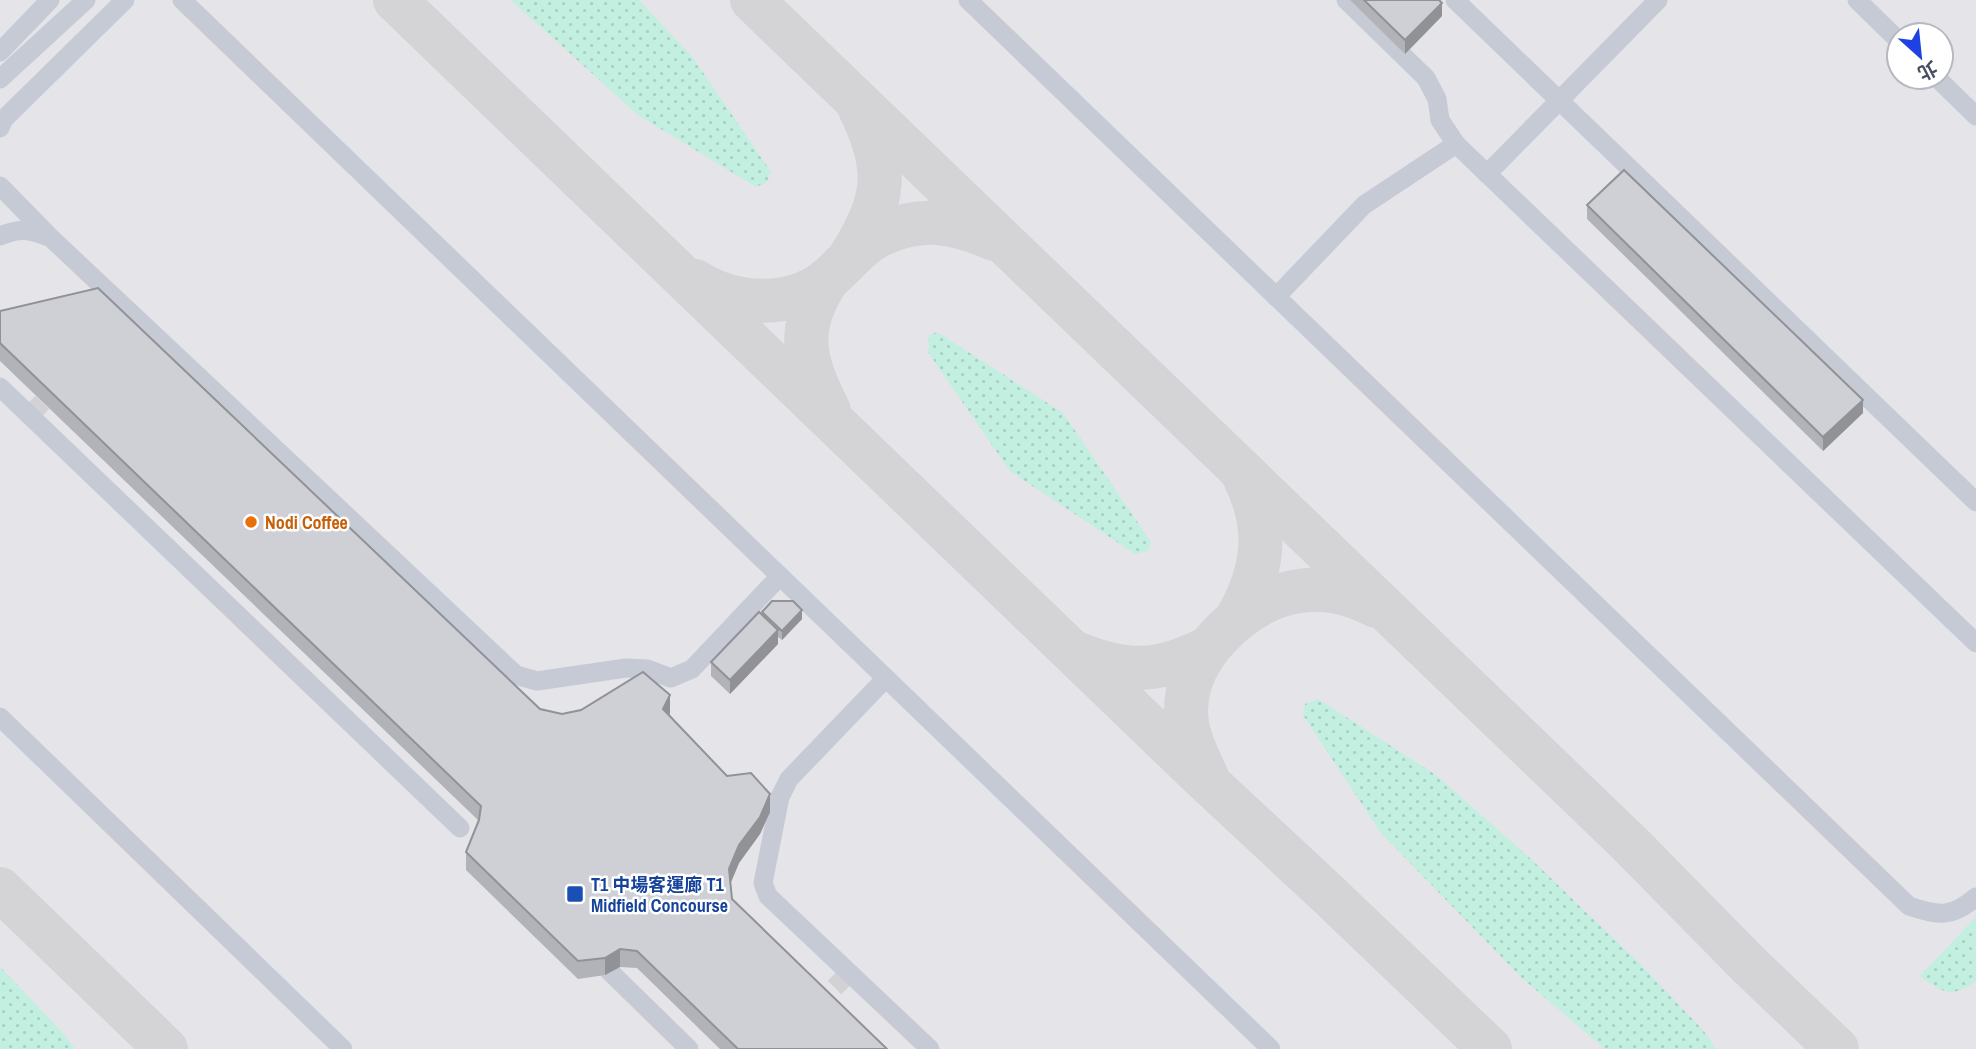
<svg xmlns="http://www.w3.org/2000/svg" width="1976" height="1049" font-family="'Archivo Narrow','Noto Sans TC',sans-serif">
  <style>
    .airport { fill: #e4e4e9; fill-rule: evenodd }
    .grass { fill: url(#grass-dots) }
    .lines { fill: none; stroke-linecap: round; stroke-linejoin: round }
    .taxiway { stroke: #d4d4d6; stroke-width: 44 }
    .minor-tunnel { stroke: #d2d1d4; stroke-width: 19; stroke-dasharray: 19 10; stroke-linecap: butt }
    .minor { stroke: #c6cad5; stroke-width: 19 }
    .wall { fill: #b1b3b8 }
    .shaded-wall { fill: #909296 }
    .building { fill: #ced0d6; stroke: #909296; stroke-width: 2 }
    .food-dot { fill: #e8710a; stroke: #fff; stroke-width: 2.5 }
    .transit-dot { fill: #1a4fb4; stroke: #fff; stroke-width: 2.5 }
    .labels { text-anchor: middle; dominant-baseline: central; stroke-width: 5; stroke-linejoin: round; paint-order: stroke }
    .food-label { font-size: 18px; font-weight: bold; fill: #c56008; stroke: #fff; text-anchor: start }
    .transit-label { font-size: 18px; font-weight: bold; fill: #164399; stroke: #fff; text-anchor: start }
  </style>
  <defs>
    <pattern id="grass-dots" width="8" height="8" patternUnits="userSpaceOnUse" patternTransform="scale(1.75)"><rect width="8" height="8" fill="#c2efdf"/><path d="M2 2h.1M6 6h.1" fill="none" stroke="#a8cfc2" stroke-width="1.8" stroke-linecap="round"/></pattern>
  </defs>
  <rect width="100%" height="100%" fill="#f4f2f1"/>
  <!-- airport -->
  <path class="airport" d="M0 0H1976V1049H0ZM1899 35H1941V77H1899Z"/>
  <!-- grass -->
  <g class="grass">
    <path d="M511 0H639L693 58 771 172 767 182 756 187 638 115Z"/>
    <path d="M937 332 1063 413 1151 542 1148 551 1135 554 1010 471 928 352 929 336Z"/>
    <path d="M1318 699 1436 775 1532 860 1641 965 1703 1030 1716 1049H1605L1523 979 1381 833 1303 715 1305 704Z"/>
    <path d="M1976 917V981C1950 999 1944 993 1920 976Z"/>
    <path d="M0 967 61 1031 75 1049H0Z"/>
  </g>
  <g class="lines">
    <!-- taxiway -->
    <g class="taxiway">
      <path d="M395 0 1199 774 1329 895 1490 1049"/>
      <path d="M752 0 1630 844 1748 964 1837 1049"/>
      <path d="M851 255C886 200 889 168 860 109"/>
      <path d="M828 279C795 329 803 359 829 411"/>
      <path d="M695 281C734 306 790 309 827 280 845 265 859 245 880 235 921 215 955 222 994 239"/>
      <path d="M1237 618C1265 569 1269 525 1243 474"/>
      <path d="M1076 653C1127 674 1159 673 1208 648"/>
      <path d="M1207 777C1197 755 1186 735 1186 711 1186 681 1200 656 1220 635 1264 590 1319 575 1376 606"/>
      <path d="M0 889 166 1049"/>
    </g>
    <!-- minor-tunnel -->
    <g class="minor-tunnel">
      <path d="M29 416 60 384"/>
      <path d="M773 1049 850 972"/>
    </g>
    <!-- minor -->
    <g class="minor">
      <path d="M182 0 1271 1049"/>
      <path d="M968 0 1909 906C1938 916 1952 918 1976 897"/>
      <path d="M1346 0 1426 78 1437 99 1440 120 1456 144 1976 643"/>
      <path d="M1455 0 1976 502"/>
      <path d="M1857 0 1899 41"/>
      <path d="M0 52 50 0"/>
      <path d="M1936 77 1976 116"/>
      <path d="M0 79 86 0"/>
      <path d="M0 128 4 119 125 0"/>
      <path d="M1487 174 1658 0"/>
      <path d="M0 186 48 235"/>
      <path d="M0 236C21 227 31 230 51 238L516 675 537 681 626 668 647 669 671 678 692 669 780 576"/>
      <path d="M1276 297 1364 205 1456 144"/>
      <path d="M0 387 460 828"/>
      <path d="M886 678 789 779 780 797 763 883 768 896 930 1049"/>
      <path d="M0 717 343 1049"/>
      <path d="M603 965 689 1049"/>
    </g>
  </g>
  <!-- wall -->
  <g class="wall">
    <path d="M1350 0H1439L1442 16 1405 54Z"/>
    <path d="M1587 205 1863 413 1823 451 1587 219Z"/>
    <path d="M0 311 540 709 562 714 670 713 669 715 727 776 770 812 760 834 739 863 730 884 732 899 887 1049H720L637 968 620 967 605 975 578 979 466 870V852L479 821 0 361Z"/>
    <path d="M762 612 802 619 782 640 778 637V644L730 694 711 676V662L762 615Z"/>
  </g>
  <!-- shaded-wall -->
  <g class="shaded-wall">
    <path d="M1442 3V16L1405 54V40Z"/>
    <path d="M1863 400V413L1823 451V437Z"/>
    <path d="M802 610V619L782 640V631Z"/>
    <path d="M778 630V644L730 694V680Z"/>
    <path d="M670 695V713L663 727V709Z"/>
    <path d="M770 794V812L760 834 739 863 729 887V869L739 845Z"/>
    <path d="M620 949V967L605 975V958Z"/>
  </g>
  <!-- building -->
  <g class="building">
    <path d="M1364 0H1439L1442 3 1405 40Z"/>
    <path d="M1624 170 1863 400 1823 437 1587 205Z"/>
    <path d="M98 288 540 709 562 714 581 710 643 672 670 695 663 709 727 776 751 773 770 794 760 817 739 845 729 869 732 899 887 1049H738L637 951 620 949 605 958 578 961 466 852 479 820 481 806 0 343V311Z"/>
    <path d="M772 601H793L802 610 782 631 762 612Z"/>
    <path d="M759 612 778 630 730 680 711 662Z"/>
  </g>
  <!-- markers -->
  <circle class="food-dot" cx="251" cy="522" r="7"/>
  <rect class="transit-dot" x="566" y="885" width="18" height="18" rx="3.5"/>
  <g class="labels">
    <!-- food labels -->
    <g class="food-label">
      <text x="265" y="522">Nodi Coffee</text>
    </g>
    <!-- transit labels -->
    <g class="transit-label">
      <text x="591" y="884">T1 中場客運廊 T1<tspan x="591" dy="21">Midfield Concourse</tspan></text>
    </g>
  </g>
  <!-- north arrow -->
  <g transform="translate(1920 56) rotate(153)"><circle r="33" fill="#ffffff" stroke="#b6b9bf" stroke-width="2"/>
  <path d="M0-5L12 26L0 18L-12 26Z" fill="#1e42e1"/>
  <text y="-10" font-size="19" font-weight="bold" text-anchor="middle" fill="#494f5f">北</text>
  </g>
</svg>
